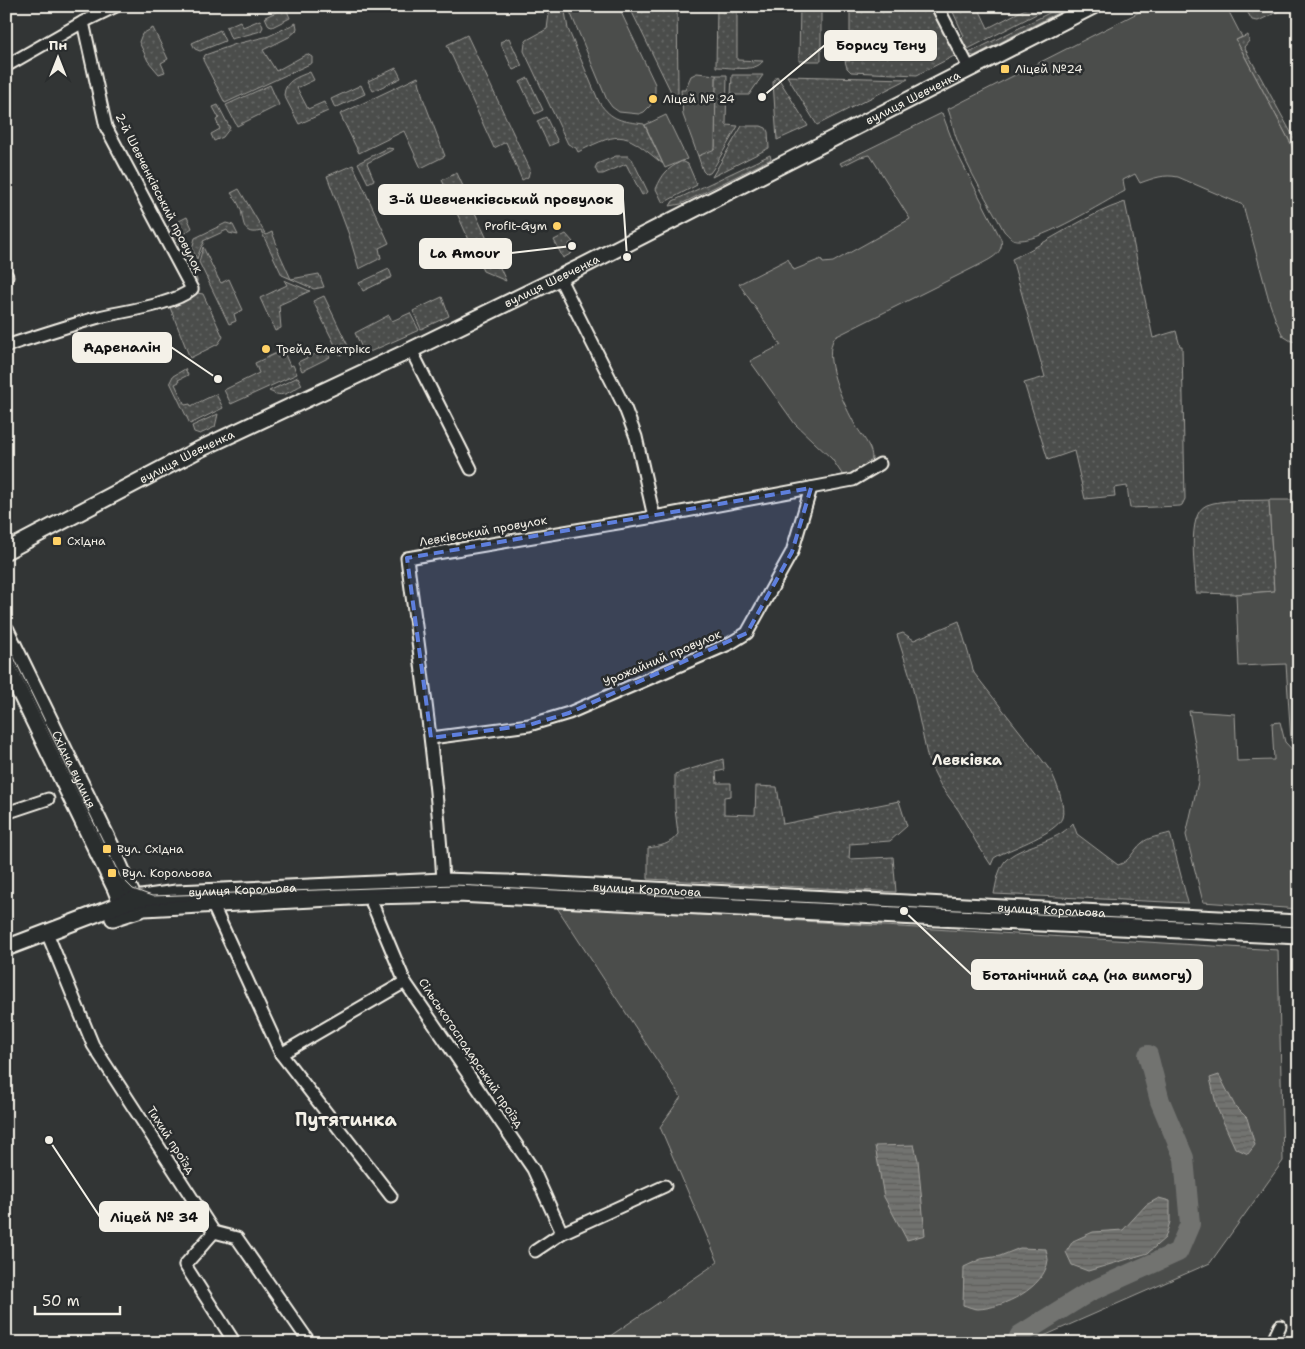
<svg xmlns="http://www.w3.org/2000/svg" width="1305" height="1349" font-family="'Shantell Sans',sans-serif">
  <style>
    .grass { fill: url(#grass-dots); stroke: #a09f9a }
    .garden { fill: #4b4d4c; stroke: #a09f9a }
    .water { fill: url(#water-rules); stroke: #a6a5a0 }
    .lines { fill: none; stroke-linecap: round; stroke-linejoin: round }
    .river { stroke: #727370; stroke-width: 20 }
    .street-casing { stroke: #f4f1e8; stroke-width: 15 }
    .secondary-casing { stroke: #f4f1e8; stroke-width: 19 }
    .street { stroke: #2a2d2e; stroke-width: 11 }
    .secondary { stroke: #2a2d2e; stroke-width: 15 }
    .tram { stroke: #f4f1e8; stroke-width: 1 }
    .marked { fill: #5e7fdd; fill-opacity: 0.2; stroke: #5e7fdd; stroke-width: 4; stroke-dasharray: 10 6; stroke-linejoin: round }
    .poi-dot { fill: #ffd166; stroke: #2a2d2e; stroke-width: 2 }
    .labels { text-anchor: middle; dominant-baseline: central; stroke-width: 5; stroke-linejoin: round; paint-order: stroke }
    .poi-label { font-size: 12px; fill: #f4f1e8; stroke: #2a2d2e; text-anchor: start }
    .street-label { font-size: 12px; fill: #f4f1e8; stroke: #2a2d2e }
    .quarter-label { font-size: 15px; font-weight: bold; fill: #f4f1e8; stroke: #2a2d2e }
    .district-label { font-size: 18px; font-weight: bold; fill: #f4f1e8; stroke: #2a2d2e }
    .leader { fill: none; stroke: #f4f1e8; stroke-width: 2 }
    .callout-dot { fill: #f4f1e8; stroke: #2a2d2e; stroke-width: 2 }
    .callout { fill: #f4f1e8; stroke: #f4f1e8; stroke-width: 2 }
    .callout-label { font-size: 14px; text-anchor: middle; font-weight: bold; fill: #111 }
  </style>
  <defs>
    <pattern id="grass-dots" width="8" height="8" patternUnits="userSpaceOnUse" patternTransform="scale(1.25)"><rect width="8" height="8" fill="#4b4d4c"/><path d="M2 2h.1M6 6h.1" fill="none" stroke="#666766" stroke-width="1.8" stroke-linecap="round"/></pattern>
    <pattern id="water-rules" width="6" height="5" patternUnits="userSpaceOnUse" patternTransform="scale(1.25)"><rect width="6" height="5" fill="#727370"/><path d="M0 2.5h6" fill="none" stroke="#5e5e5b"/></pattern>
  </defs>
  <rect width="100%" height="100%" fill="#323535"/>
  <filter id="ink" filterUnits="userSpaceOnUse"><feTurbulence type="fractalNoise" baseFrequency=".02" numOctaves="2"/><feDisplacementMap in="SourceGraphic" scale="10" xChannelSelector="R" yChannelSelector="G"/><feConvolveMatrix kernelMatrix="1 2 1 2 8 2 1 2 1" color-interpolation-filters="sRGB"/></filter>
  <g filter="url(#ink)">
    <!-- grass -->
    <g class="grass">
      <path d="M280 6H285L290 18 272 27 269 26 265 17 281 10Z"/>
      <path d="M551 6H564L568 29 599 102C612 121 622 121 644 124L663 164C624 133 624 129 578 152L576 148 568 144 524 51 525 43 527 40 547 29 549 14 553 10Z"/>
      <path d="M629 6H677L678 86V96L676 102Z"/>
      <path d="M717 6H737V60L763 61C755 73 730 67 716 67Z"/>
      <path d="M800 6H821V61H799Z"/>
      <path d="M850 6H933L958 54 917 75 851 72 847 68 845 61H850Z"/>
      <path d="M955 6H984L979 9 988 28 1031 6H1052L968 49H965L960 40 964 36 953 12Z"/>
      <path d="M1063 6H1071L974 56 967 54Z"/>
      <path d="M1244 6H1248L1250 9 1255 6H1290L1258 21 1252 20Z"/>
      <path d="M260 20 263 27 261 31 231 39 226 27 240 21 243 27Z"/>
      <path d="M296 23 297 28 296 31 289 37 263 50 276 71 307 54 312 57V63L225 103 203 60 205 55 236 44 269 36Z"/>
      <path d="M153 28 168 59 161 63 165 72 159 74 148 61 139 42 142 34Z"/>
      <path d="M220 30 225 41 200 51 195 49 192 43Z"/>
      <path d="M467 35 530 169 528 177 522 180 506 142 494 148 447 45Z"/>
      <path d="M1248 35 1249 41 1244 47 1299 147V159L1236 40Z"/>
      <path d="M509 38 522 66 513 70 500 42Z"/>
      <path d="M396 68 401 78 373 91 368 81Z"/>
      <path d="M310 72 314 80 297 88 308 109 324 102 328 111 299 124 284 95C285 80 298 77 310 72Z"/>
      <path d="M716 75H727L726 125 738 126 713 169 710 173 706 174 703 171 698 156 715 147Z"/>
      <path d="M732 75H763L749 95H731Z"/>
      <path d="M777 76 808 126 777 140 773 82Z"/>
      <path d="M787 76 908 79 817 125Z"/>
      <path d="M418 77 423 98 445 156 421 168 404 131 359 153 340 114Z"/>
      <path d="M528 78 543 110 535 114 520 82Z"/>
      <path d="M270 85 279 105 237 126 226 105Z"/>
      <path d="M361 85 365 94 335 108 331 99Z"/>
      <path d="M218 105 230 128 223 137 214 141 211 134 220 129 216 120 219 118 213 107Z"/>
      <path d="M546 117 558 142 549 146 537 121Z"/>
      <path d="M742 126H761L766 128 768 132 769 148 712 177Z"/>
      <path d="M388 148 394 149 367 163 374 180 368 183 358 163Z"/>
      <path d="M770 155 771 159 681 204 670 206 673 201Z"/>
      <path d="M616 156H628L632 159 648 192 642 195 626 164 603 174H598L595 168 597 164Z"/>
      <path d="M682 161 688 164 697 185 663 203 656 189C663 173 667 169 682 161Z"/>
      <path d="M353 165 389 243 379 248 381 258 359 269 349 235 327 176Z"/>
      <path d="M457 173 506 281 483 271 442 180Z"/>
      <path d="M239 189 266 235 272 232 277 245 276 246 291 279 319 274 324 287 314 289 282 275 261 231C243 236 244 224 241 210 239 204 235 198 231 193Z"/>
      <path d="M1125 202 1153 338 1176 331 1180 346H1182L1185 499 1182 505 1180 506 1130 508 1127 486 1114 488 1115 496 1085 499 1074 451 1048 460 1024 383 1045 377 1012 259C1050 241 1085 215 1125 202Z"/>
      <path d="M187 217 192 228C171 240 190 264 197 280V282L193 284 163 229Z"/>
      <path d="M226 223 233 225 238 235 229 233 227 230 203 241 204 243 201 247 197 259 192 249 195 238Z"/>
      <path d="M566 234 573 242 569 244 572 250V253L563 258 554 240Z"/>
      <path d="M203 247 218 278 221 283 229 279 243 310 234 314 236 321 229 324 199 262Z"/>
      <path d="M389 269 392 277 363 291 359 283Z"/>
      <path d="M284 280 310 291 279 305 281 328 275 331 260 298 287 285Z"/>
      <path d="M197 293 203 294 223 337 218 344 190 358 169 305Z"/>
      <path d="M324 296 350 350 340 355 313 301Z"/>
      <path d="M442 297 449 316 421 329 413 311Z"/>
      <path d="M410 313 419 330 365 354 355 333 389 315 392 321Z"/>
      <path d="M326 349 330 357 302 371 298 362Z"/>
      <path d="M283 350 290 366 293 365 297 374 231 404 224 390 259 373 255 363Z"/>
      <path d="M185 369 188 375 178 380 179 382 175 384 185 405 190 404 191 406 216 394 223 408 190 424 170 382 173 376Z"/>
      <path d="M298 377 302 385C288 392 284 399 269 391Z"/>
      <path d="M218 414 215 427 200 434 194 432 192 426Z"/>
      <path d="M1269 500 1274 591 1236 594 1196 593C1196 574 1185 513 1207 505 1221 499 1252 501 1269 500Z"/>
      <path d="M959 621 974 673 1050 770C1056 780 1066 807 1062 818 1056 833 1013 848 999 855L994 858 991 865 976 842 959 811 941 786 928 760 910 676 897 635 903 633 914 640Z"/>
      <path d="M723 759 724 770 716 772 717 783H731V796L724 797V814L755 815 756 786 777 787 783 824 899 801 907 826 890 841 850 844 849 859 893 857 896 892 648 879V848C660 846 670 845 678 834L675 809V774Z"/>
      <path d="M1073 823 1077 834 1118 865C1130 862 1133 850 1142 843 1148 837 1161 836 1170 833L1188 903 994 894C996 884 998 870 1005 861 1021 844 1056 844 1073 823Z"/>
    </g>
    <!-- garden -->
    <g class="garden">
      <path d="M569 6H618L655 84V91L654 99 650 106 644 112 639 114 619 112 612 107 607 100 571 14Z"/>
      <path d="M1151 6H1226L1242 37 1236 40 1299 159V342L1291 341 1283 336 1276 321 1270 304 1243 205 1178 177C1164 174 1154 178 1140 183L1135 174 1123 180 1125 191C1102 203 1044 240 1020 240 1012 241 1009 236 1004 231 988 201 969 172 957 140 953 130 952 119 948 109Z"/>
      <path d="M697 73 716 75 715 149 698 156 683 115 681 90H685L691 76Z"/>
      <path d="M942 113 957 153 1001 239C1004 253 992 258 981 264L835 337C821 356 843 402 853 421 858 432 876 449 871 462 867 471 853 475 846 480L832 459 795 424 750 361 781 345 739 284 788 259 794 270 821 259 823 263 833 262 910 219 870 155 860 157 842 166 840 163Z"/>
      <path d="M666 115 687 159 665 168 645 125Z"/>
      <path d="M1269 500H1299V750L1291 741 1286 664 1239 666 1236 594 1274 591Z"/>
      <path d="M1189 711 1235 714 1237 761 1274 760 1272 723 1280 722 1285 742 1299 757V909L1203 902 1186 835 1198 782 1199 765Z"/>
      <path d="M556 906 1278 950 1283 1161 1210 1263 1028 1343H600L718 1262 660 1127 681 1097Z"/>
    </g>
    <!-- water -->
    <g class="water">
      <path d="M1219 1075 1235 1106 1247 1118 1255 1145 1248 1154 1235 1148 1217 1108 1210 1078Z"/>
      <path d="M914 1145 918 1160 925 1235 907 1240 884 1197 875 1146Z"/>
      <path d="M1159 1198 1170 1201V1222L1165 1238 1148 1253 1088 1271 1072 1265 1066 1252 1073 1241 1093 1232 1123 1230 1146 1205Z"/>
      <path d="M1020 1248 1046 1249C1046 1252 1048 1257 1048 1260 1045 1288 1003 1308 978 1309 973 1309 967 1306 963 1305L964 1267 981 1259 1000 1256Z"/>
    </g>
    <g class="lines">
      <!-- river -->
      <path class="river" d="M1016 1343 1020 1335 1089 1292 1178 1252 1190 1224 1184 1158 1160 1101 1148 1055"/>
      <defs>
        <g id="street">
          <path d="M937 6 970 70"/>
          <path d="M6 66 83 22 116 6"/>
          <path d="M6 276H7"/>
          <path d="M559 277 625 408 636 437 654 517"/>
          <path d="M6 346C37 336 68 326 99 317 124 311 173 305 192 289L106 127 83 22"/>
          <path d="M411 350 471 469"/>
          <path d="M431 738 529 725 569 713 729 644 747 633 792 552 811 488"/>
          <path d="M6 813 48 799"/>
          <path d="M443 881C437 773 421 666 407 558L654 517 853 480 880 464"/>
          <path d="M368 890 369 896 405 982 533 1169 562 1233"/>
          <path d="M209 897 281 1054 391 1196"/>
          <path d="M50 940 93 1045 214 1232 185 1265 235 1343"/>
          <path d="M281 1054 405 982"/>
          <path d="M214 1232 237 1238 310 1343"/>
          <path d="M535 1251 562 1233 665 1186"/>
          <path d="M1272 1343 1280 1326"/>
        </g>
        <g id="secondary">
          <path id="s1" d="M6 551 196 451 411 350 581 267 1093 6"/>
          <path id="s2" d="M6 630 112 848 138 908"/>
          <path d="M6 664 115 888 125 913"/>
          <path d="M113 918 144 908 369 896 458 894 1299 936"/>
          <path id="s3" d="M6 948 135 899 176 893 443 881 537 884 1299 923"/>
        </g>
      </defs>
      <!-- street casing -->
      <use href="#street" class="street-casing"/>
      <!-- secondary casing -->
      <use href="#secondary" class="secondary-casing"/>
      <!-- street -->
      <use href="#street" class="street"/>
      <!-- secondary -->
      <use href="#secondary" class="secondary"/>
      <!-- tram -->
      <path class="tram" d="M6 641 120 876 133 889 152 896 455 885 1299 927"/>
    </g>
  </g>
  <!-- marked area -->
  <path class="marked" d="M811 488 792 552 747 633 569 713 529 725 431 738 407 558Z"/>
  <!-- markers -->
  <g class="poi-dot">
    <rect x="1000" y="64" width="10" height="10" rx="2.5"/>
    <circle cx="653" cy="99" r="5"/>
    <circle cx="557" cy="226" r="5"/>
    <circle cx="266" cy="349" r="5"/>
    <rect x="52" y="536" width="10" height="10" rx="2.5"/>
    <rect x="102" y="844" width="10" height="10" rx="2.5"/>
    <rect x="107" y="868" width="10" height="10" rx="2.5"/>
  </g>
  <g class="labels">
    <!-- poi labels -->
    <g class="poi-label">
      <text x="1015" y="69">Ліцей №24</text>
      <text x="663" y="99">Ліцей № 24</text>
      <text x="547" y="226" text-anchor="end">Profit-Gym</text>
      <text x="276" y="349">Трейд Електрікс</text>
      <text x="67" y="541">Східна</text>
      <text x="117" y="849">Вул. Східна</text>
      <text x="122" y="873">Вул. Корольова</text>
    </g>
    <!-- street labels -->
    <g class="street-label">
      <text stroke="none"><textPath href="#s1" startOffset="1014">вулиця Шевченка</textPath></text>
      <text transform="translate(159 193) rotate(63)">2-й Шевченківський провулок</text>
      <text stroke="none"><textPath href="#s1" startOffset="609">вулиця Шевченка</textPath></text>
      <text stroke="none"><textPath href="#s1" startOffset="204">вулиця Шевченка</textPath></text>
      <text transform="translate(483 531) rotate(-10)">Левківський провулок</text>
      <text transform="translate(662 658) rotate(-23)">Урожайний провулок</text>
      <text stroke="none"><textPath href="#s2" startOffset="155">Східна вулиця</textPath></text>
      <text stroke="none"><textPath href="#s3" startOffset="246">вулиця Корольова</textPath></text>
      <text stroke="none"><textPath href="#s3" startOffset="651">вулиця Корольова</textPath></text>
      <text stroke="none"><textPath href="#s3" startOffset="1056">вулиця Корольова</textPath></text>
      <text transform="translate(471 1053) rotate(56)">Сільськогосподарський проїзд</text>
      <text transform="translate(171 1140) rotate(57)">Тихий проїзд</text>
    </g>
    <!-- quarter labels -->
    <g class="quarter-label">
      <text x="967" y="760">Левківка</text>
    </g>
    <!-- district labels -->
    <g class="district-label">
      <text x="346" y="1120">Путятинка</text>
    </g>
  </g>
  <!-- callouts -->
  <path class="leader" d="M762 97L825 45M627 257L623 199M572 246L511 253M218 379L171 347M904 911L972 975M49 1140L100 1217"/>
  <g class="callout-dot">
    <circle cx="762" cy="97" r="5"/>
    <circle cx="627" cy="257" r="5"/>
    <circle cx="572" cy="246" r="5"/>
    <circle cx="218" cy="379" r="5"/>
    <circle cx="904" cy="911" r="5"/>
    <circle cx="49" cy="1140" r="5"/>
  </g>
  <g class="callout">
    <rect x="825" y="31" width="111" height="29" rx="5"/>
    <rect x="379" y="185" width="244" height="29" rx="5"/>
    <rect x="420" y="239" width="91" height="29" rx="5"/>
    <rect x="73" y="333" width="98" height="29" rx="5"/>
    <rect x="972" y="960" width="230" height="29" rx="5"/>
    <rect x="100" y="1202" width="108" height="29" rx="5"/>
  </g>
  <g class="callout-label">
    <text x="881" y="50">Борису Тену</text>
    <text x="501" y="204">3-й Шевченківський провулок</text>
    <text x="465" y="258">La Amour</text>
    <text x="122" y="352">Адреналін</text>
    <text x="1087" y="980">Ботанічний сад (на вимогу)</text>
    <text x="154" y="1222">Ліцей № 34</text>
  </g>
  <!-- margin -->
  <rect width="1305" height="1349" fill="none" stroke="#2a2d2e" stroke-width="25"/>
  <rect x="12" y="12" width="1280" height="1324" fill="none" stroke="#f4f1e8" stroke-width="2" filter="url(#ink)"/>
  <!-- north arrow -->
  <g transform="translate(58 58)" stroke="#2a2d2e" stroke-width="4" paint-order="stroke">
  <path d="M0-4L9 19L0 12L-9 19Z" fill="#f4f1e8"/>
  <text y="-8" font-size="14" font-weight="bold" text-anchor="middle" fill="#f4f1e8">Пн</text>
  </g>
  <!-- scale -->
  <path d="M35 1306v8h85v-8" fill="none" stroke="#f4f1e8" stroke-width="2.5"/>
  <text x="42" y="1306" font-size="15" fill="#f4f1e8" stroke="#2a2d2e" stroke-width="4" paint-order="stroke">50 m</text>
</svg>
